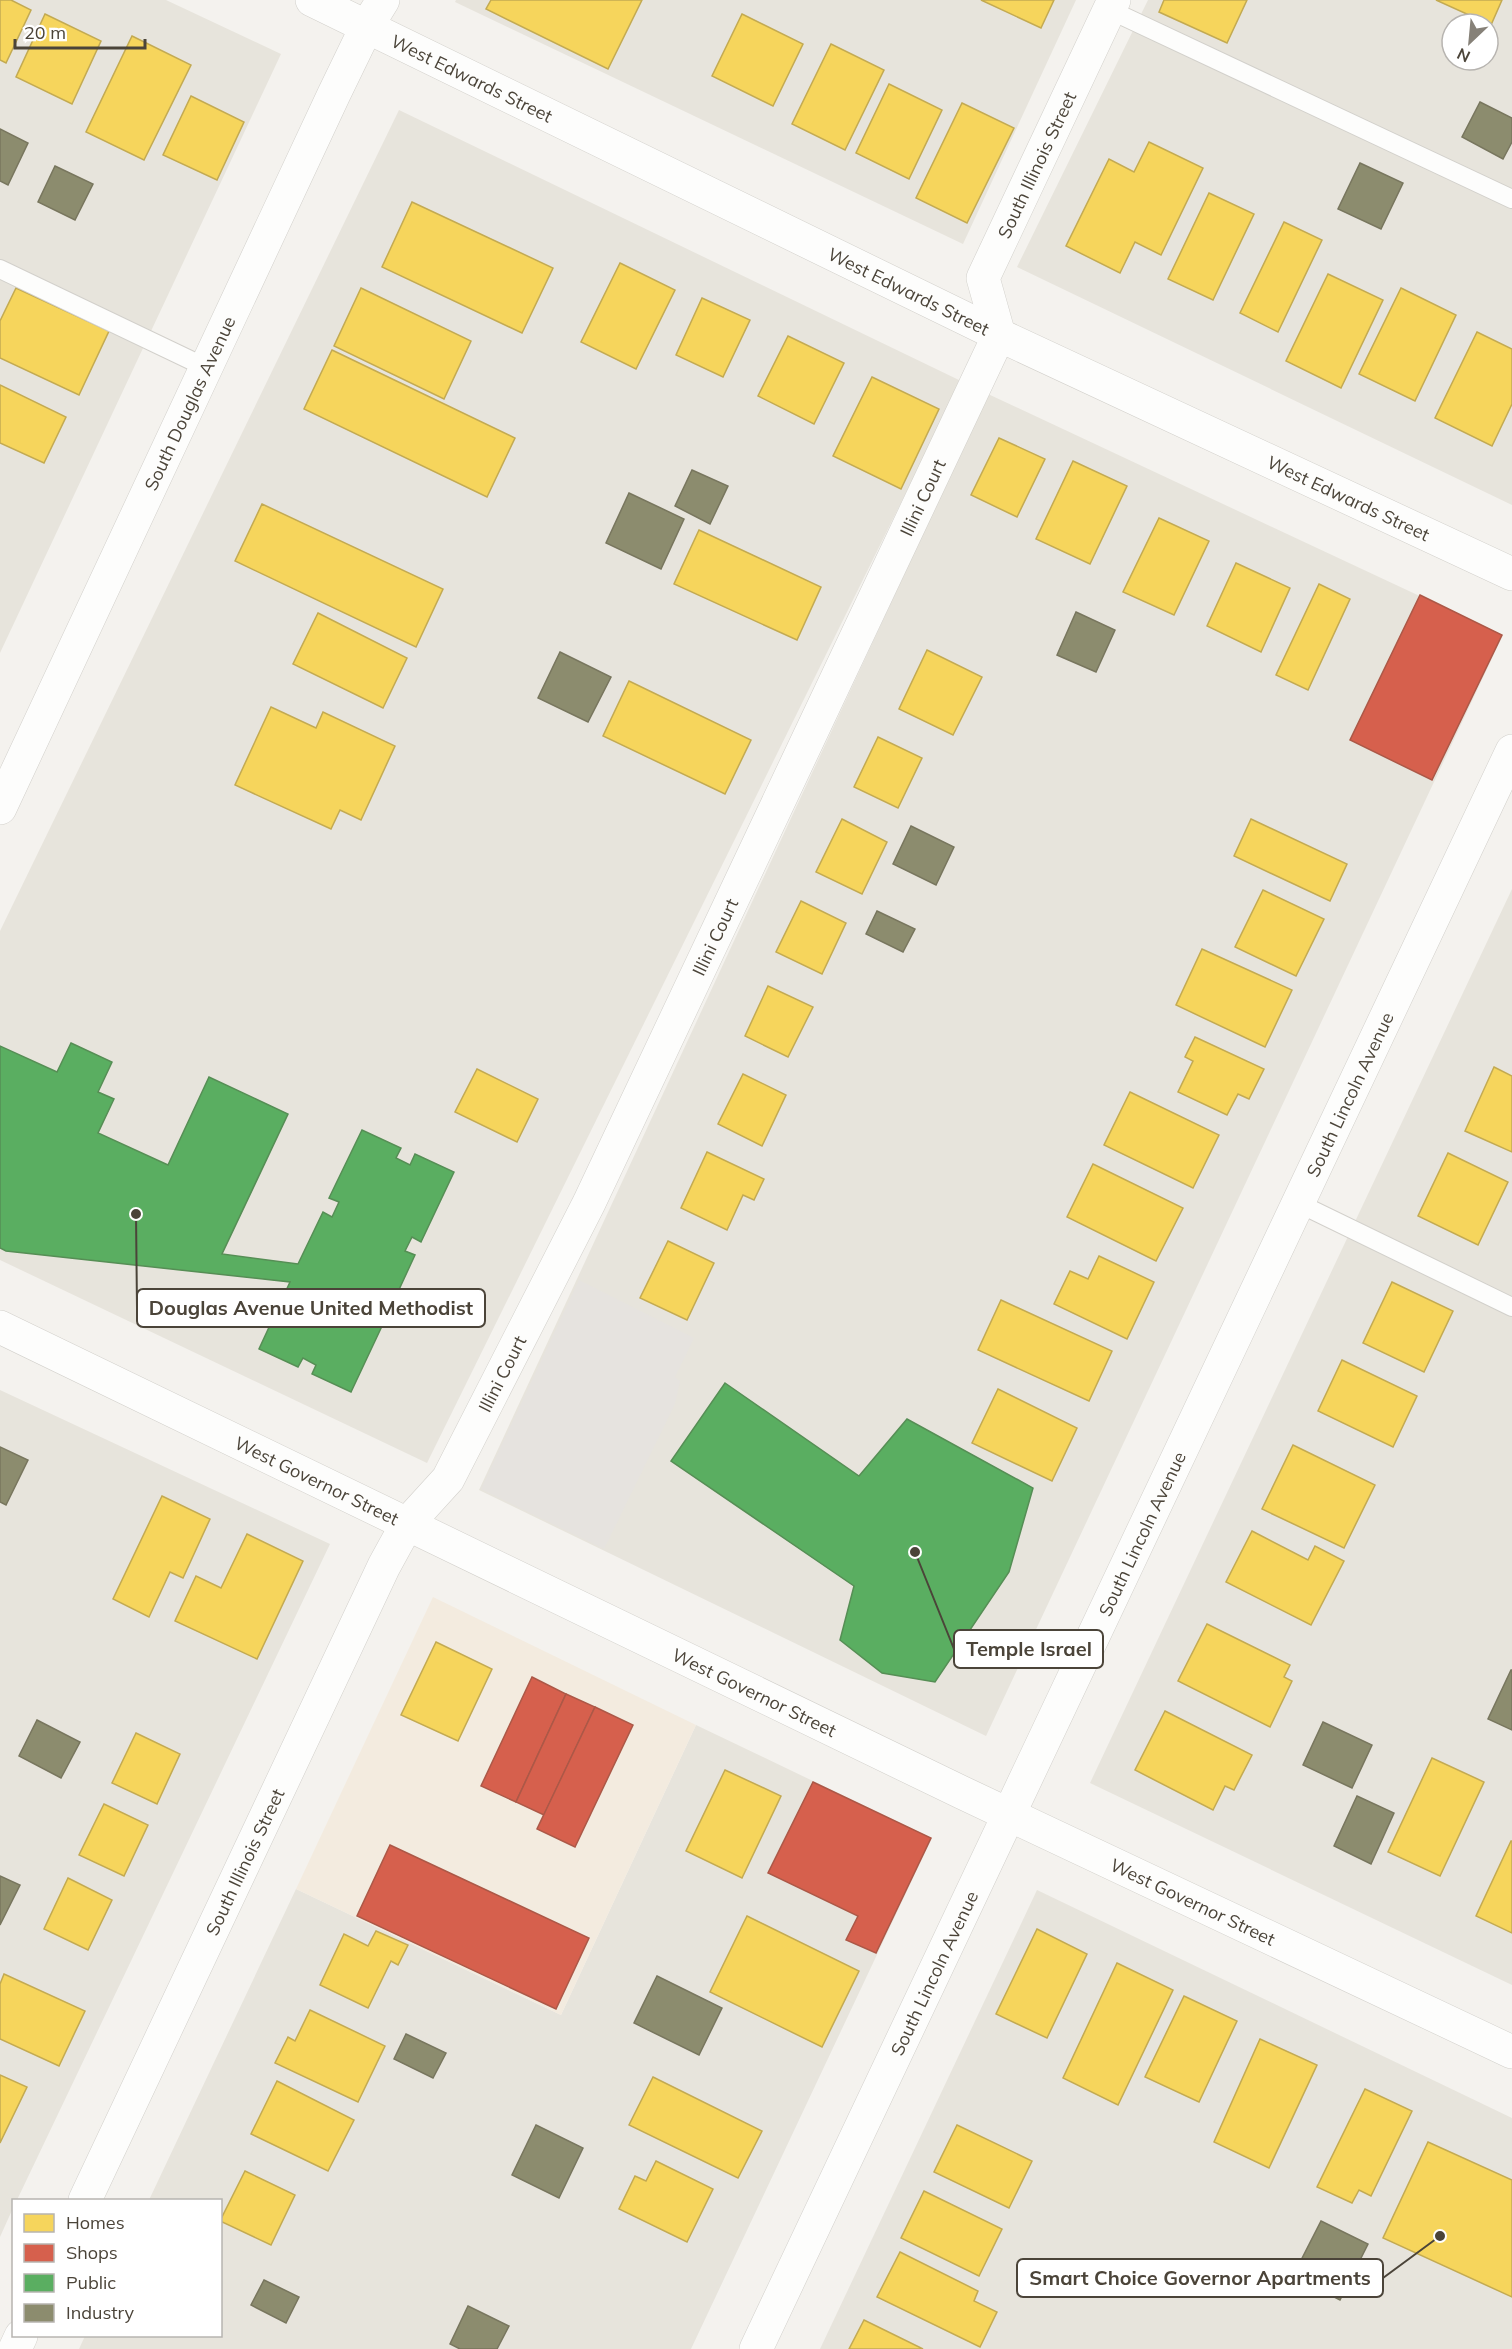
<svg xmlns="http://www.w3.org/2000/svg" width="1512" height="2349" font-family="Mulish,sans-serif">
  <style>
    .residential { fill: #e7e4dc; fill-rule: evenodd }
    .commercial { fill: #f3ebdf }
    .parking { fill: #e6e3df }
    .homes { fill: #f6d55c; stroke: #c3aa52; stroke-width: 1.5 }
    .shops { fill: #d6604d; stroke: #ac5847; stroke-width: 1.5 }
    .public { fill: #5aae61; stroke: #568e55; stroke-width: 1.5 }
    .industry { fill: #8c8c6e; stroke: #78765e; stroke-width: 1.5 }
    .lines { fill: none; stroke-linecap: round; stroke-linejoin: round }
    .lane-casing { stroke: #d2d0cb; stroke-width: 20 }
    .street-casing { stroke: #d2d0cb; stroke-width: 34 }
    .lane { stroke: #fdfdfc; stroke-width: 18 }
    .street { stroke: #fdfdfc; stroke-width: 33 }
    .labels { text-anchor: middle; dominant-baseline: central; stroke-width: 6; stroke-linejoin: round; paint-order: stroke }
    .street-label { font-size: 18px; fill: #4b4439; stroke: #fff }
    .leader { fill: none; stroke: #4b4439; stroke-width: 2 }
    .callout-dot { fill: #4b4439; stroke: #fff; stroke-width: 2 }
    .callout { fill: #fff; stroke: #4b4439; stroke-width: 2 }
    .callout-label { font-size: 20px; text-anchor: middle; font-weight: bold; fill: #4b4439 }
  </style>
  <rect width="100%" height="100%" fill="#f4f2ee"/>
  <!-- residential -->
  <g class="residential">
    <path d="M0 0H166L281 54 0 653Z"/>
    <path d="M456 0H1076L963 244 455 2Z"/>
    <path d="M1148 0H1512V505L1017 267ZM1452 24H1488V60H1452Z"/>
    <path d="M399 110 961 381 427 1463 0 1260V931Z"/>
    <path d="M988 394 1503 635 986 1736 479 1490Z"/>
    <path d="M1512 889V1985L1090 1783Z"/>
    <path d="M0 1390 330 1544 17 2200H14L13 2208 0 2237Z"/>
    <path d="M696 1725 932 1838 691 2349H79L85 2336H220V2200H149L296 1889 561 2015Z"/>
    <path d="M1037 1890 1512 2118V2349H820Z"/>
  </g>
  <!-- commercial -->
  <path class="commercial" d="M433 1597 696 1725 561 2015 296 1889Z"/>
  <!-- parking -->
  <path class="parking" d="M579 1280 694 1338 675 1377 680 1381 675 1404 604 1549 481 1489Z"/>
  <!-- homes -->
  <g class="homes">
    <path d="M0 0H11L31 10 6 63 0 60Z"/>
    <path d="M491 0H642L608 69 486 9Z"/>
    <path d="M981 0H1054L1041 28Z"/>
    <path d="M1164 0H1247L1227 43 1159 12Z"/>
    <path d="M1436 0H1502L1491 25Z"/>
    <path d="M45 14 101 41 72 104 16 77Z"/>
    <path d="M742 14 803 44 773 106 712 76Z"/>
    <path d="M132 36 191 65 144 160 86 132Z"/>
    <path d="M831 44 884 70 845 150 792 124Z"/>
    <path d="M889 84 942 110 909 179 856 153Z"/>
    <path d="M191 96 244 122 217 180 163 155Z"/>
    <path d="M962 103 1014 128 967 223 916 198Z"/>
    <path d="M1149 142 1203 168 1161 255 1135 242 1120 273 1066 246 1109 159 1134 172Z"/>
    <path d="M1209 193 1254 214 1213 300 1168 279Z"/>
    <path d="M412 202 553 268 522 333 382 267Z"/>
    <path d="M1284 222 1322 240 1278 332 1240 313Z"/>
    <path d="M620 263 675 290 636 369 581 342Z"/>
    <path d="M1328 274 1383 300 1341 388 1286 361Z"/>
    <path d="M16 288 109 331 79 395 0 358V321Z"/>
    <path d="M361 288 471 341 444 399 334 346Z"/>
    <path d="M1401 288 1456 315 1415 401 1359 374Z"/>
    <path d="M702 298 750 320 723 377 676 355Z"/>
    <path d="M1477 332 1512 349V404L1492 446 1435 418Z"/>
    <path d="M788 336 844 363 814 424 758 396Z"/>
    <path d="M332 350 515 438 487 497 304 409Z"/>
    <path d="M872 377 939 409 901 489 833 456Z"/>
    <path d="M0 385 66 417 44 463 0 443Z"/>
    <path d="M999 438 1045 459 1017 517 971 495Z"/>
    <path d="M1073 461 1127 486 1090 564 1036 539Z"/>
    <path d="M262 504 443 589 416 647 235 561Z"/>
    <path d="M1159 518 1209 541 1174 615 1123 592Z"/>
    <path d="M699 530 821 587 797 640 674 584Z"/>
    <path d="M1236 563 1290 588 1261 652 1207 626Z"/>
    <path d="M1319 584 1350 599 1308 690 1276 675Z"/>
    <path d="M318 613 407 658 383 708 293 664Z"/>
    <path d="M927 650 982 677 953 735 899 709Z"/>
    <path d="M629 681 751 740 725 794 603 736Z"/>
    <path d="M271 707 316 728 323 712 395 746 361 820 340 810 331 829 235 785Z"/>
    <path d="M878 737 922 758 898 808 854 787Z"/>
    <path d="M842 819 887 842 862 894 816 872Z"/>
    <path d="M1251 819 1347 864 1330 901 1234 856Z"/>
    <path d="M1263 890 1324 919 1296 976 1235 947Z"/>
    <path d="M801 901 846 923 822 974 776 952Z"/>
    <path d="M1202 949 1292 990 1265 1047 1176 1005Z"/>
    <path d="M768 986 813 1007 788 1057 745 1036Z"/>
    <path d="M1195 1037 1264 1069 1249 1099 1238 1094 1227 1115 1178 1092 1193 1061 1185 1057Z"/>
    <path d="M1494 1067 1512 1076V1152L1465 1131Z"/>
    <path d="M477 1069 538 1099 517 1142 455 1112Z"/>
    <path d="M743 1074 786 1095 762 1146 718 1124Z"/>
    <path d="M1130 1092 1219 1135 1193 1188 1104 1145Z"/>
    <path d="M707 1152 764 1179 754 1200 743 1195 727 1230 681 1208Z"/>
    <path d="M1448 1153 1508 1182 1478 1245 1418 1216Z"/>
    <path d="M1093 1164 1183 1208 1156 1261 1067 1217Z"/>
    <path d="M668 1241 714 1263 687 1320 640 1298Z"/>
    <path d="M1099 1256 1154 1282 1127 1339 1054 1304 1070 1271 1088 1279Z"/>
    <path d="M1392 1282 1453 1311 1424 1372 1363 1343Z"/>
    <path d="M1001 1300 1112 1351 1089 1401 978 1350Z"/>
    <path d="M1342 1360 1417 1396 1393 1447 1318 1411Z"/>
    <path d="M998 1389 1077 1428 1052 1481 972 1443Z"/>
    <path d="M1293 1445 1375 1485 1344 1548 1262 1509Z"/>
    <path d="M162 1496 210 1519 183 1578 170 1572 149 1617 113 1599Z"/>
    <path d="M1252 1531 1308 1560 1315 1546 1344 1561 1311 1625 1226 1582Z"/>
    <path d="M247 1534 303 1561 257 1659 175 1621 196 1576 221 1588Z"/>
    <path d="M1207 1624 1290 1665 1284 1677 1292 1681 1270 1727 1178 1681Z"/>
    <path d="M436 1642 492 1669 458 1741 401 1715Z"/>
    <path d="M1165 1711 1252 1755 1234 1790 1225 1786 1213 1810 1135 1770Z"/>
    <path d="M136 1733 180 1754 157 1804 112 1783Z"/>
    <path d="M1432 1758 1484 1782 1440 1876 1388 1852Z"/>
    <path d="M725 1770 781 1796 742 1878 686 1851Z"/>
    <path d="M104 1804 148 1825 124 1876 79 1855Z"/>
    <path d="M1511 1841H1512V1933L1476 1916Z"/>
    <path d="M68 1878 112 1900 88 1950 44 1929Z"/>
    <path d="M747 1916 859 1971 822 2047 710 1992Z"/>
    <path d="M1037 1929 1087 1954 1047 2038 996 2014Z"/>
    <path d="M376 1931 408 1945 398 1965 391 1961 368 2008 320 1985 344 1934 368 1946Z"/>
    <path d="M1117 1963 1173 1990 1118 2105 1063 2078Z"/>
    <path d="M4 1974 85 2011 59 2066 0 2039V1984Z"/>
    <path d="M1184 1996 1237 2021 1199 2102 1145 2077Z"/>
    <path d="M310 2010 385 2046 358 2102 275 2063 288 2037 295 2041Z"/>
    <path d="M1260 2039 1317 2065 1269 2168 1214 2142Z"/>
    <path d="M0 2075 27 2087 0 2143Z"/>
    <path d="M653 2077 762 2131 738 2178 629 2125Z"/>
    <path d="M277 2081 354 2120 328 2171 251 2134Z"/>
    <path d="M1365 2089 1412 2111 1371 2196 1359 2190 1352 2203 1317 2187Z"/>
    <path d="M957 2125 1032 2161 1009 2208 934 2172Z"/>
    <path d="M1428 2142 1512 2180V2297L1383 2238Z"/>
    <path d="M656 2161 713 2189 687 2242 619 2209 635 2176 646 2181Z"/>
    <path d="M245 2171 295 2195 271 2245 220 2221Z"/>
    <path d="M924 2191 1002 2229 979 2276 901 2238Z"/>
    <path d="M900 2252 978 2291 974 2301 997 2312 980 2347 877 2297Z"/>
    <path d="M864 2320 923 2349H849Z"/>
  </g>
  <!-- shops -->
  <g class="shops">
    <path d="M1420 595 1502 635 1432 780 1350 740Z"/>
    <path d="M532 1677 566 1694 516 1802 481 1786Z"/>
    <path d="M566 1694 595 1707 544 1815 516 1802Z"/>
    <path d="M595 1707 633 1725 575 1847 537 1829Z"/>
    <path d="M813 1782 931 1838 876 1953 846 1940 858 1916 768 1873Z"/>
    <path d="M390 1845 589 1938 556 2009 357 1916Z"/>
  </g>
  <!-- public -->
  <g class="public">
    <path d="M71 1043 112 1062 98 1092 114 1099 98 1133 168 1165 209 1077 288 1114 222 1254 298 1264 323 1212 332 1217 339 1202 329 1198 362 1130 401 1148 396 1158 410 1165 415 1154 454 1172 421 1242 412 1237 405 1251 415 1255 390 1309 381 1305 373 1320 383 1324 351 1392 312 1374 316 1365 303 1358 298 1367 259 1349 290 1282 6 1251 0 1248V1046L57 1072Z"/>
    <path d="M725 1383 859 1476 907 1419 1033 1488 1009 1572 935 1682 882 1673 840 1640 854 1586 671 1461Z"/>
  </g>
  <!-- industry -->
  <g class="industry">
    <path d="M1480 102 1512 118V142L1503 159 1462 137Z"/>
    <path d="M0 129 28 143 8 185 0 181Z"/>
    <path d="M1360 163 1403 183 1381 229 1338 209Z"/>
    <path d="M55 166 93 184 75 220 38 202Z"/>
    <path d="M692 470 728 486 710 524 675 506Z"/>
    <path d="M629 493 684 519 661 569 606 543Z"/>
    <path d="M1076 612 1115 630 1096 672 1057 655Z"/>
    <path d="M560 652 611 677 588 722 538 698Z"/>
    <path d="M911 826 954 847 936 885 893 864Z"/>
    <path d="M877 911 915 929 903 952 866 934Z"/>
    <path d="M0 1447 28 1460 6 1505 0 1502Z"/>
    <path d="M1511 1670H1512V1730L1488 1719Z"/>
    <path d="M37 1720 80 1742 61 1778 19 1756Z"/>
    <path d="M1323 1722 1372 1745 1352 1788 1303 1765Z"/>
    <path d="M1357 1796 1394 1813 1371 1864 1334 1846Z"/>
    <path d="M0 1876 20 1885 0 1925Z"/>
    <path d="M657 1976 722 2008 699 2055 634 2023Z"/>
    <path d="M406 2034 446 2053 433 2078 394 2059Z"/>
    <path d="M536 2125 583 2148 559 2198 512 2175Z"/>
    <path d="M1321 2221 1368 2244 1340 2300 1293 2276Z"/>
    <path d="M264 2280 299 2297 286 2323 251 2305Z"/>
    <path d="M468 2306 509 2326 497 2349H460L450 2344Z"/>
  </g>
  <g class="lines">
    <defs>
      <g id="lane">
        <path d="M1110 10 1512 199"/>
        <path d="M0 269 207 368"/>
        <path d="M1298 1203 1512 1307"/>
      </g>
      <g id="street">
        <path id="s1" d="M312 0 999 335 1512 574"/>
        <path id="s2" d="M0 808 334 94 367 26 383 0"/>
        <path id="s3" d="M0 1327 963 1793 1512 2052"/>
        <path id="s4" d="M85 2200 384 1566 407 1524 448 1479 589 1203 999 335 983 278 1114 0"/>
        <path d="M15 2349 21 2336"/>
        <path id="s5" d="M756 2349 1512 751"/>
      </g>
    </defs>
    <!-- lane casing -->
    <use href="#lane" class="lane-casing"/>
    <!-- street casing -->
    <use href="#street" class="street-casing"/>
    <!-- lane -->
    <use href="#lane" class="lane"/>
    <!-- street -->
    <use href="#street" class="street"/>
  </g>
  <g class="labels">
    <!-- street labels -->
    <g class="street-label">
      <text stroke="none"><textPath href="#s1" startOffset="178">West Edwards Street</textPath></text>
      <text stroke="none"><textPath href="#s4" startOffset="2264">South Illinois Street</textPath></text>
      <text stroke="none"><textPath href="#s1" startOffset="664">West Edwards Street</textPath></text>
      <text stroke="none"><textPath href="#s2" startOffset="447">South Douglas Avenue</textPath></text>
      <text stroke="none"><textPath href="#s4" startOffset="1900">Illini Court</textPath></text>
      <text stroke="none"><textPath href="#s1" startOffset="1150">West Edwards Street</textPath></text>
      <text stroke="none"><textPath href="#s4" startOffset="1414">Illini Court</textPath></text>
      <text stroke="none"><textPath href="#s5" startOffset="1388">South Lincoln Avenue</textPath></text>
      <text stroke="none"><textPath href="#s4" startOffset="928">Illini Court</textPath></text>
      <text stroke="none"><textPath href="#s3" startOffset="352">West Governor Street</textPath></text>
      <text stroke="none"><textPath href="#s5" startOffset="902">South Lincoln Avenue</textPath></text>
      <text stroke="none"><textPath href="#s3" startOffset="838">West Governor Street</textPath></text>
      <text stroke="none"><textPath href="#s4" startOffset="374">South Illinois Street</textPath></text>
      <text stroke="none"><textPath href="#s3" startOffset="1324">West Governor Street</textPath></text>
      <text stroke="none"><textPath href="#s5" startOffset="416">South Lincoln Avenue</textPath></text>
    </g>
  </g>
  <!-- callouts -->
  <path class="leader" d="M136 1214L137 1308M915 1552L954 1649M1440 2236L1383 2278"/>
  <g class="callout-dot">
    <circle cx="136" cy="1214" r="6"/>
    <circle cx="915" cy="1552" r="6"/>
    <circle cx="1440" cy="2236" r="6"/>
  </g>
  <g class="callout">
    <rect x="137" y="1289" width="348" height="38" rx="6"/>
    <rect x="954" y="1630" width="149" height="38" rx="6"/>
    <rect x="1017" y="2259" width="366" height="38" rx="6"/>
  </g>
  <g class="callout-label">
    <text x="311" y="1315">Douglas Avenue United Methodist</text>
    <text x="1029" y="1656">Temple Israel</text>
    <text x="1200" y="2285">Smart Choice Governor Apartments</text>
  </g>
  <!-- legend -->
  <rect x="12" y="2199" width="210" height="138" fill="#ffffff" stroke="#b7b4b0" stroke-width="1.5"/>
  <rect x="24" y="2214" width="30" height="18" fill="#f6d55c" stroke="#b7b4b0" stroke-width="1.5"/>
  <text x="66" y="2229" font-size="18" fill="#4b4439">Homes</text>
  <rect x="24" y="2244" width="30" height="18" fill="#d6604d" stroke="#b7b4b0" stroke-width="1.5"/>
  <text x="66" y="2259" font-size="18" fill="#4b4439">Shops</text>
  <rect x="24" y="2274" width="30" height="18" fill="#5aae61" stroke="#b7b4b0" stroke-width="1.5"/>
  <text x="66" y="2289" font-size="18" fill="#4b4439">Public</text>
  <rect x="24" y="2304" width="30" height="18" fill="#8c8c6e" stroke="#b7b4b0" stroke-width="1.5"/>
  <text x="66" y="2319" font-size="18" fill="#4b4439">Industry</text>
  <!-- north arrow -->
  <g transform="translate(1470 42) rotate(206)"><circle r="28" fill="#ffffff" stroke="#b7b4b0" stroke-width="1.5"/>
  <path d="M0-4.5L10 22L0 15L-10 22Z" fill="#868178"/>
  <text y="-9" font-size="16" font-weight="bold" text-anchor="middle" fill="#4b4439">N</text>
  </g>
  <!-- scale -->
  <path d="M15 39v9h130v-9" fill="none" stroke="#4b4439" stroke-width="3"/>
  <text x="24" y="39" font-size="18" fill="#4b4439" stroke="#ffffff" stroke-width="4.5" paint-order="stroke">20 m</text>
</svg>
